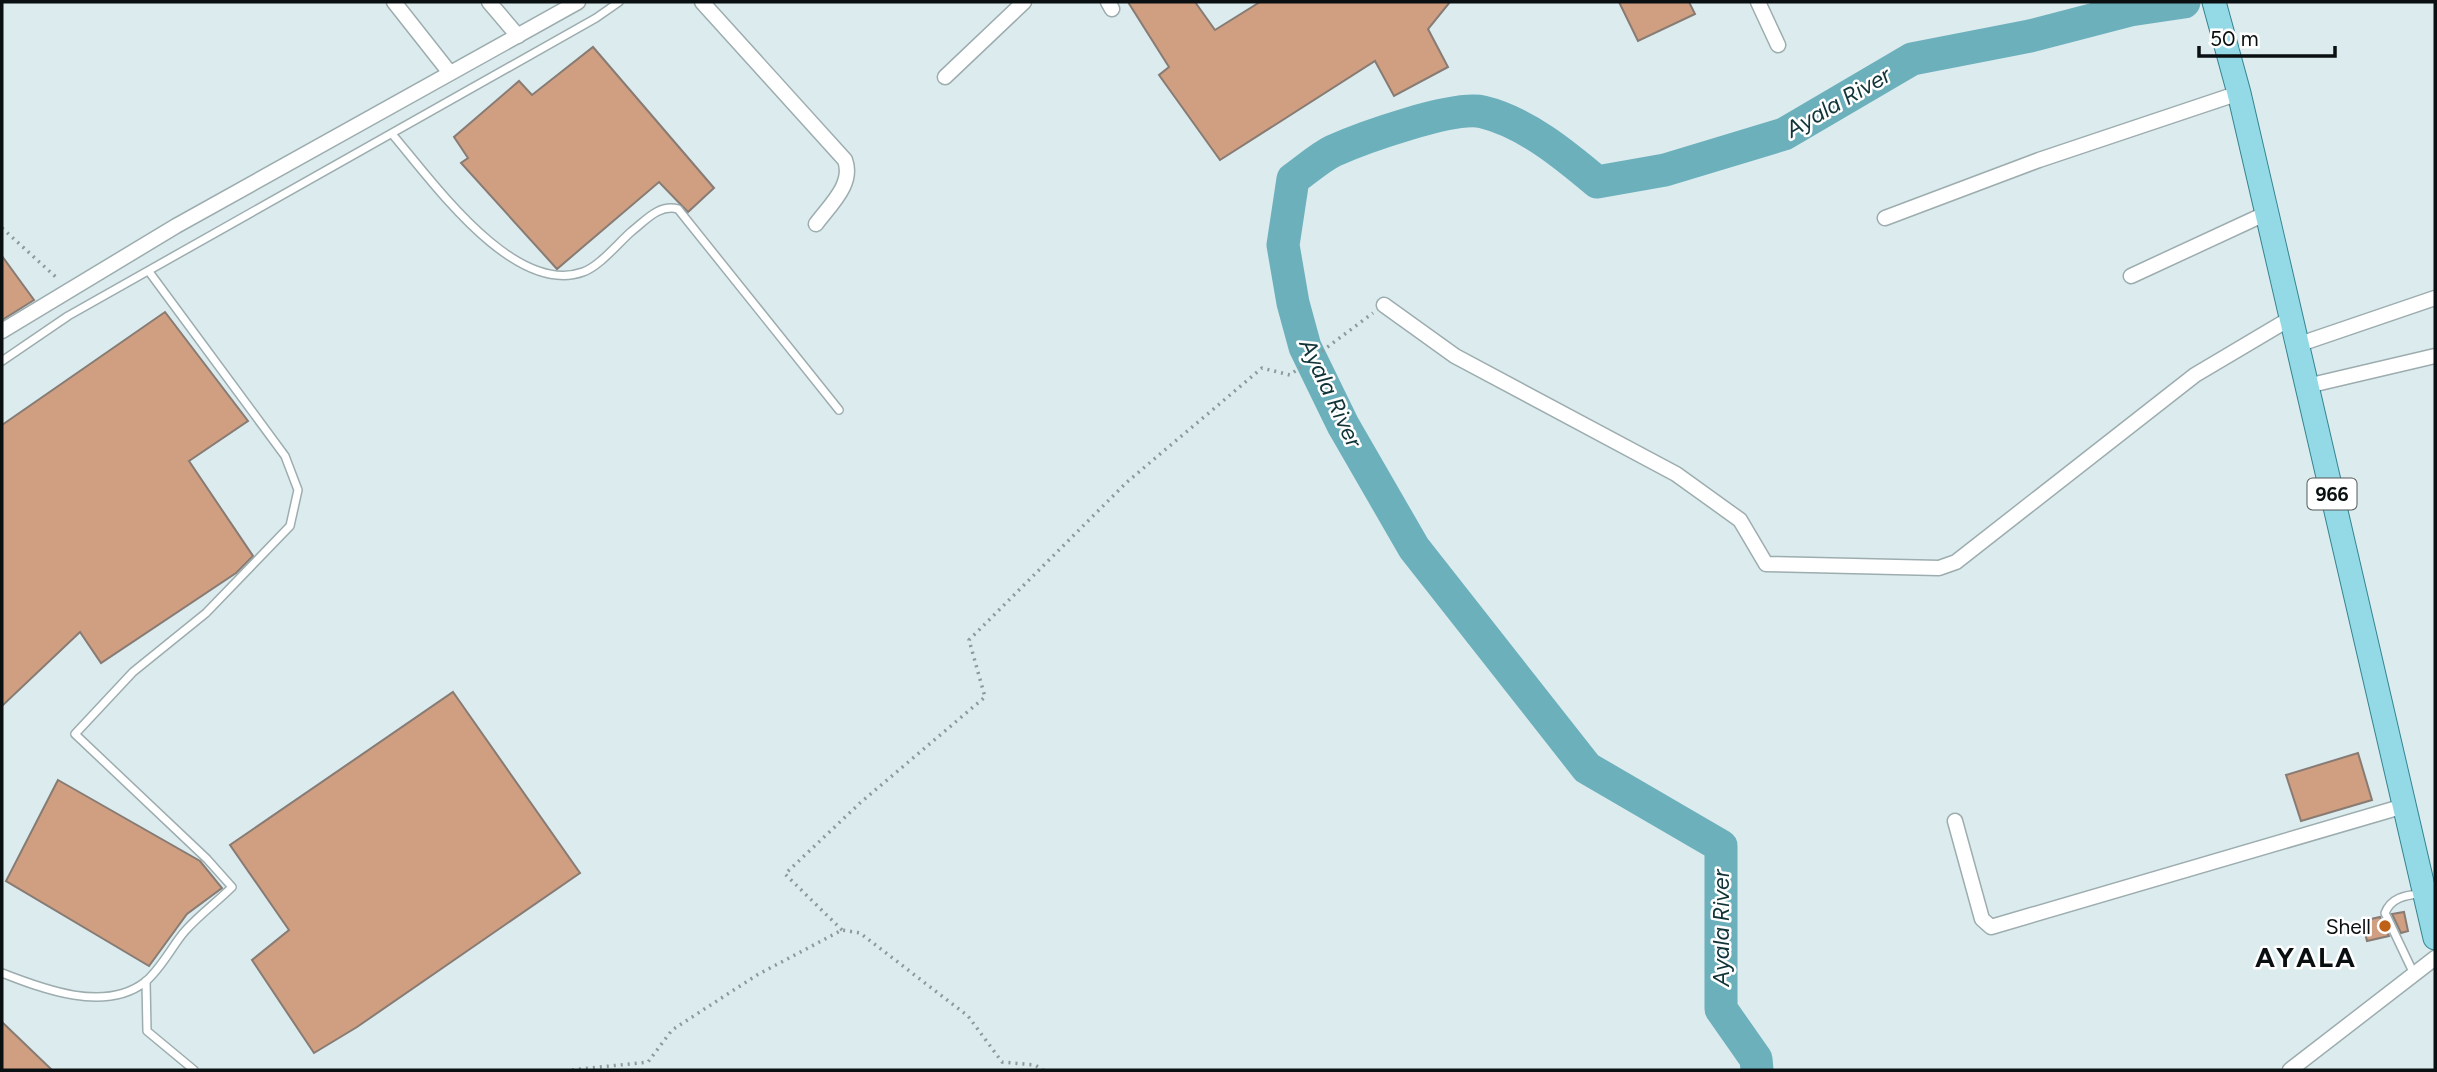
<svg xmlns="http://www.w3.org/2000/svg" width="2437" height="1072" font-family="Figtree,sans-serif">
  <style>
    .lines { fill: none; stroke-linecap: round; stroke-linejoin: round }
    .river { stroke: #6cb0bc; stroke-width: 33 }
    .building { fill: #d09f81; stroke: #877b74; stroke-width: 2 }
    .lane-casing { stroke: #9dadaf; stroke-width: 10 }
    .street-casing { stroke: #9dadaf; stroke-width: 17 }
    .primary-casing { stroke: #348490; stroke-width: 25 }
    .path { stroke: #8d999b; stroke-width: 3.5; stroke-dasharray: 2 5; stroke-linecap: butt }
    .lane { stroke: #fff; stroke-width: 7 }
    .street { stroke: #fff; stroke-width: 14 }
    .primary { stroke: #93dae6; stroke-width: 23 }
    .poi-dot { fill: #bf6116; stroke: #fff; stroke-width: 2.5 }
    .labels { text-anchor: middle; dominant-baseline: central; stroke-width: 5; stroke-linejoin: round; paint-order: stroke }
    .shield { fill: #fff; stroke: #545858; stroke-width: 2 }
    .shield-label { font-size: 19px; font-weight: bold; fill: #0a1011 }
    .poi-label { font-size: 21px; fill: #0a1011; stroke: #fff; text-anchor: end }
    .water-label { font-size: 23px; font-style: italic; fill: #113439; stroke: #fff }
    .district-label { font-size: 28px; font-weight: bold; letter-spacing: 2px; fill: #0a1011; stroke: #fff }
  </style>
  <rect width="100%" height="100%" fill="#dbebee"/>
  <g class="lines">
    <!-- river -->
    <path class="river" d="M1757 1070 1756 1059 1721 1009V846L1587 768 1414 548 1343 425 1305 347 1293 303 1283 245 1293 179C1306 170 1319 158 1333 151 1362 138 1454 105 1483 112 1525 122 1565 155 1597 182L1665 170 1784 134 1912 59 2030 36 2130 10 2184 2"/>
  </g>
  <!-- building -->
  <g class="building">
    <path d="M1128 2H1195L1215 30 1260 2H1450L1428 29 1448 67 1394 96 1375 61 1220 160 1159 75 1169 67Z"/>
    <path d="M1619 2H1689L1695 14 1638 41Z"/>
    <path d="M593 47 714 188 688 212 659 182 557 269 461 163 468 158 454 137 519 81 532 95Z"/>
    <path d="M2 256 34 300 2 320Z"/>
    <path d="M165 312 248 421 189 461 253 556 236 573 101 663 80 632 2 706V425Z"/>
    <path d="M453 692 580 873 357 1027 314 1053 252 960 289 930 230 845Z"/>
    <path d="M2358 753 2372 800 2301 821 2286 775Z"/>
    <path d="M58 780 200 861 222 888 187 914 149 966 6 881Z"/>
    <path d="M2404 912 2408 931 2401 933 2392 914Z"/>
    <path d="M2380 917 2389 936 2367 941 2362 921Z"/>
    <path d="M2 1022 52 1070H2Z"/>
  </g>
  <g class="lines">
    <defs>
      <g id="lane">
        <path d="M392 134C431 179 513 297 583 272 600 266 618 243 632 231 646 220 659 204 678 209L839 410"/>
        <path d="M2 361 68 316 596 18 619 2"/>
        <path d="M2 973C43 989 105 1013 145 982 161 969 172 946 185 931 199 915 217 902 232 887L207 859 75 734 133 672 206 613 290 526 298 490 285 456 150 273"/>
        <path d="M2414 974 2385 913C2391 898 2405 895 2420 894"/>
        <path d="M146 981 147 1031 194 1070"/>
      </g>
      <g id="street">
        <path d="M394 2 450 73"/>
        <path d="M489 2 518 36"/>
        <path d="M702 2 845 160C854 184 830 205 816 224"/>
        <path d="M1108 2 1112 9"/>
        <path d="M1758 2 1778 45"/>
        <path d="M945 77 1024 2"/>
        <path d="M1885 218 2039 160 2239 93"/>
        <path d="M2131 276 2267 213"/>
        <path d="M1384 305 1455 356 1676 474 1740 520 1766 564 1939 568 1956 562 2195 375 2291 318"/>
        <path d="M2 331 176 226 578 2"/>
        <path d="M2297 345 2435 298"/>
        <path d="M2307 386 2435 356"/>
        <path d="M1955 821 1982 919 1991 927 2404 806"/>
        <path d="M2290 1070 2435 958"/>
      </g>
      <path id="primary" d="M2214 2 2239 93 2435 938"/>
    </defs>
    <!-- lane casing -->
    <use href="#lane" class="lane-casing"/>
    <!-- street casing -->
    <use href="#street" class="street-casing"/>
    <!-- primary casing -->
    <use href="#primary" class="primary-casing"/>
    <!-- path -->
    <g class="path">
      <path d="M2 228 58 279"/>
      <path d="M842 930 785 874 860 803 985 697 969 640 1127 482 1262 368 1290 375 1373 313"/>
      <path d="M572 1070 648 1062 672 1030 757 975 842 930 860 933 968 1016 1002 1062 1035 1065 1043 1070"/>
    </g>
    <!-- lane -->
    <use href="#lane" class="lane"/>
    <!-- street -->
    <use href="#street" class="street"/>
    <!-- primary -->
    <use href="#primary" class="primary"/>
  </g>
  <!-- markers -->
  <circle class="poi-dot" cx="2385" cy="926" r="7"/>
  <g class="labels">
    <!-- shield labels -->
    <rect class="shield" x="2307.5" y="478.5" width="49" height="31" rx="5"/>
    <g class="shield-label">
      <text x="2332" y="494">966</text>
    </g>
    <!-- poi labels -->
    <g class="poi-label">
      <text x="2371" y="926">Shell</text>
    </g>
    <!-- water labels -->
    <g class="water-label">
      <text transform="translate(1838 102) rotate(-30)">Ayala River</text>
      <text transform="translate(1331 393) rotate(65)">Ayala River</text>
      <text transform="translate(1721 928) rotate(-90)">Ayala River</text>
    </g>
    <!-- district labels -->
    <g class="district-label">
      <text x="2306" y="957">AYALA</text>
    </g>
  </g>
  <!-- border -->
  <rect width="2437" height="1072" fill="none" stroke="#0a1011" stroke-width="7"/>
  <!-- scale -->
  <path d="M2199 46v10h136v-10" fill="none" stroke="#0a1011" stroke-width="3.5"/>
  <text x="2210" y="46" font-size="21" fill="#0a1011" stroke="#ffffff" stroke-width="5" paint-order="stroke">50 m</text>
</svg>
